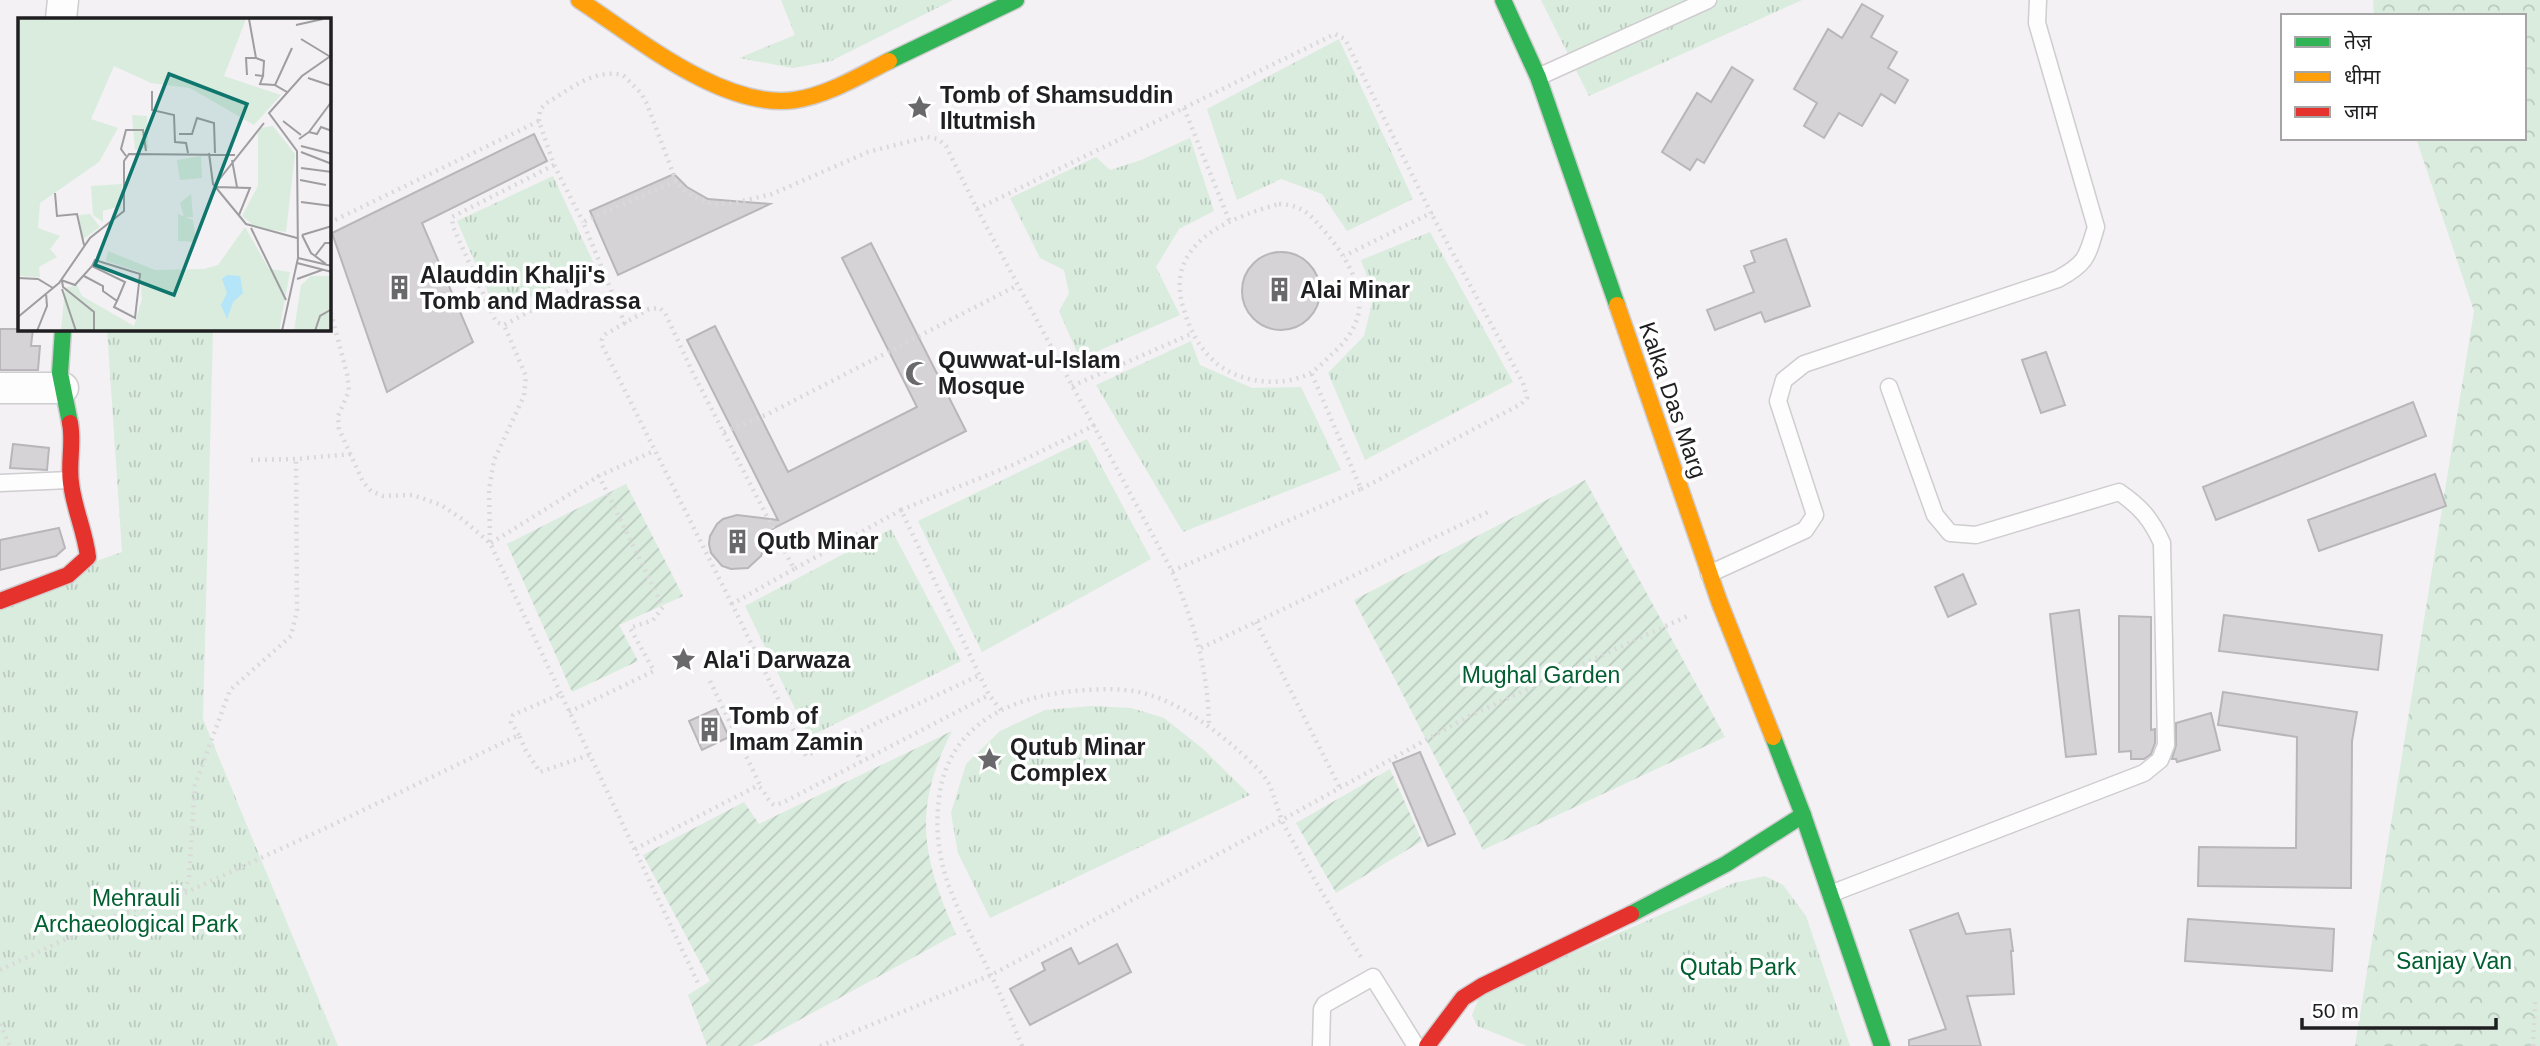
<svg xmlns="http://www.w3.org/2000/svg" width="2540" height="1046" font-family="Helvetica,'Noto Sans Devanagari',sans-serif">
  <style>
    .grass { fill: url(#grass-tufts) }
    .forest { fill: url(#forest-crowns) }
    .garden { fill: url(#garden-furrows) }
    .building { fill: #d5d3d6; stroke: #b8b6b8; stroke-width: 2 }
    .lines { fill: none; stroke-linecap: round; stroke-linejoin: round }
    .lane-casing { stroke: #cfcdcf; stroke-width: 19 }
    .street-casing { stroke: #cfcdcf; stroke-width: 33 }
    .fast-casing { stroke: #cfcdcf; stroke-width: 19 }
    .slow-casing { stroke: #cfcdcf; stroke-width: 19 }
    .jam-casing { stroke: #cfcdcf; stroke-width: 19 }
    .path { stroke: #dad9da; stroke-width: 4.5; stroke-dasharray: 2 5; stroke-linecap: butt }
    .lane { stroke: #fdfdfd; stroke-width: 16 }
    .street { stroke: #fdfdfd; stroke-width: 30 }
    .fast { stroke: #30b455; stroke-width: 16 }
    .slow { stroke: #ff9f0a; stroke-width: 16 }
    .jam { stroke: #e5322d; stroke-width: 16 }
    .labels { text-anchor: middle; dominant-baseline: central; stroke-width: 7; stroke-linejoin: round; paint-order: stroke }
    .poi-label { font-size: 23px; font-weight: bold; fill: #1f1e20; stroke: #fff; text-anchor: start }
    .street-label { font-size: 23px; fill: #1f1e20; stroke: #fff }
    .park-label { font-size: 23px; fill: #015f30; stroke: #fff }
    .inset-road { fill: none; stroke: #9e9d9f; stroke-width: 2 }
    .view { fill: #0f766e; fill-opacity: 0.15; stroke: #0f766e; stroke-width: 3.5 }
    .inset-edge { fill: none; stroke: #1f1e20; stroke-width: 3.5 }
  </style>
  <defs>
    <pattern id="grass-tufts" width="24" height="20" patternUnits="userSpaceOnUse" patternTransform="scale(1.75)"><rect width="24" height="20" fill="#d9ecde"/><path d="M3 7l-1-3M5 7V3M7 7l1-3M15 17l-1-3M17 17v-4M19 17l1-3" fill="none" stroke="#bacabe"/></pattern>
    <pattern id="forest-crowns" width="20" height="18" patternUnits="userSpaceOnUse" patternTransform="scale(1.75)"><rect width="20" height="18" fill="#d9ecde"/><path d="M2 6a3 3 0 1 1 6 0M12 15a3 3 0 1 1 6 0" fill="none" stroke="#bacabe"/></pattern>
    <pattern id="garden-furrows" width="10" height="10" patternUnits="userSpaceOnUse" patternTransform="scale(1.75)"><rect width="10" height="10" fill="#d9ecde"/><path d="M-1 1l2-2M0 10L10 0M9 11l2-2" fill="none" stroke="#bacabe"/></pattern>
  </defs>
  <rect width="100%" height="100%" fill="#f3f1f4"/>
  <!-- grass -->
  <g class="grass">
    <path d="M781 0H953L831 61 793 68 739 58 795 35Z"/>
    <path d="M1541 0H1802L1589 96Z"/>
    <path d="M1339 39 1413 199 1347 231 1322 194 1281 179 1237 200 1207 109Z"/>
    <path d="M1190 138 1214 211 1179 229 1156 267 1180 315 1080 359 1059 311 1069 293 1064 270 1040 258 1010 198 1096 157 1110 170 1141 160Z"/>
    <path d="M553 176 595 266 497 313 457 221Z"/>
    <path d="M1430 232 1513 382 1365 460 1328 373 1364 336 1374 295 1361 260Z"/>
    <path d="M107 329H213L203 719 338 1046H0V595L122 552Z"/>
    <path d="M1191 341 1200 365 1252 388 1301 387 1341 470 1183 532 1096 385Z"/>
    <path d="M1087 439 1151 559 982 652 918 521Z"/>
    <path d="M891 529 961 661 809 737 745 606Z"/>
    <path d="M1092 706 1131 708 1164 718 1202 748 1250 795 990 918 958 853 951 813 966 764 1000 731 1045 710Z"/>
    <path d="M1765 876 1783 885 1806 916 1850 1046H1527L1477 1026 1472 1015 1481 993 1734 883Z"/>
  </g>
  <!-- forest -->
  <path class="forest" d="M2373 0H2540V1046H2355L2474 311 2416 138H2524V16H2374Z"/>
  <!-- garden -->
  <g class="garden">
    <path d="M1585 480 1725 737 1483 850 1354 600Z"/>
    <path d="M626 484 683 596 619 625 638 661 572 692 507 544Z"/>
    <path d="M952 731C912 810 922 856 956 934L752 1046H707L688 995 710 981 643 855 744 802 759 824Z"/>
    <path d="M1390 769 1422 841 1336 893 1296 823Z"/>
  </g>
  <!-- building -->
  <g class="building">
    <path d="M1862 4 1883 16 1871 37 1897 52 1888 68 1908 80 1895 103 1881 94 1862 126 1839 113 1824 138 1804 126 1817 103 1794 89 1828 29 1842 38Z"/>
    <path d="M1732 67 1753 80 1704 163 1697 159 1690 170 1662 152 1697 93 1711 102Z"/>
    <path d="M534 134 547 161 422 223 473 342 387 392 332 233Z"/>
    <path d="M674 174 687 187 708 199 770 204 618 275 590 211Z"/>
    <path d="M1786 239 1810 306 1765 322 1761 312 1715 330 1707 310 1754 292 1744 266 1755 262 1751 251Z"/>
    <path d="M871 243 966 431 764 533V548L761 556 748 568 731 569 722 566 711 553 709 544 710 536 717 524 723 519 737 515 778 520 687 340 715 326 788 472 917 407 842 258Z"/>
    <circle cx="1281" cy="291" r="39"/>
    <path d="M0 329H33L31 346H40L38 370H0Z"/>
    <path d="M2046 352 2065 405 2041 413 2022 360Z"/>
    <path d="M2413 402 2426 436 2216 520 2203 487Z"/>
    <path d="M13 444 49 448 47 470 10 468Z"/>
    <path d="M2435 474 2446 506 2319 551 2308 520Z"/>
    <path d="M59 528 65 548 56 556 0 570V540Z"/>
    <path d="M1963 574 1976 604 1948 617 1935 587Z"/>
    <path d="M2079 610 2096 754 2066 757 2050 614Z"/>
    <path d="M2224 615 2382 635 2378 670 2219 651Z"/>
    <path d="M2119 616 2151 617V730L2155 729V743L2151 754 2144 759H2131V751L2119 752Z"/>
    <path d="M2223 692 2357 712 2352 741 2351 888 2198 886 2199 847 2296 848 2297 737 2218 725Z"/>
    <path d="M716 709 729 737 702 750 689 721Z"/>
    <path d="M2211 713 2220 750 2177 762 2176 759H2172L2176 745V723Z"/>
    <path d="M1420 752 1455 834 1428 846 1393 763Z"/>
    <path d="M1958 913 1966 934 2010 929 2013 951H2011L2014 994 1967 996 1981 1046H1909V1040L1946 1029 1910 930Z"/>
    <path d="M2188 919 2334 929 2332 971 2185 961Z"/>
    <path d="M1117 944 1131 972 1030 1025 1010 989 1045 970 1042 963 1071 948 1079 964Z"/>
  </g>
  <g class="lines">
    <defs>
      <g id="lane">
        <path d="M1538 77 1708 0"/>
        <path d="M0 483 70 480"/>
        <path d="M1709 574 1805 530 1815 515 1778 401 1784 380 1804 364 2058 279C2087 263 2087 257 2096 227L2037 23 2038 0"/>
        <path d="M1830 894 2144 773 2160 760 2166 745 2162 543C2151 519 2141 507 2119 492L1976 535 1950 533 1935 515 1889 387"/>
        <path d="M1321 1046 1322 1009 1325 1004 1373 977 1416 1046"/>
      </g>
      <g id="street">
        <path d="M61 19 63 0"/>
        <path d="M0 388H63"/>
      </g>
      <g id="fast">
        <path d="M1503 0 1538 77 1617 305"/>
        <path d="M889 61 1016 0"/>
        <path d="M63 329 60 373 70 423"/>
        <path d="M1773 737 1803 815 1882 1046"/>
        <path d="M1631 914 1726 864 1803 815"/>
      </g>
      <g id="slow">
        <path d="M579 0C636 37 723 110 795 100 828 95 859 76 889 61"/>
        <path d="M1617 305 1719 601 1773 737"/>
      </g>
      <g id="jam">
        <path d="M0 601 68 575 88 557C85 531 74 509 71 483 68 463 74 443 70 423"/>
        <path d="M1427 1046 1463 998 1482 986 1631 914"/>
      </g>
    </defs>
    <!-- lane casing -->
    <use href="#lane" class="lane-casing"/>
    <!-- street casing -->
    <use href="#street" class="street-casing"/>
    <!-- fast casing -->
    <use href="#fast" class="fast-casing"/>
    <!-- slow casing -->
    <use href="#slow" class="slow-casing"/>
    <!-- jam casing -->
    <use href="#jam" class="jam-casing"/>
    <!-- path -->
    <g class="path">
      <path d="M1184 108 1229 220"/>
      <path d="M539 121 540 110 545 104C569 90 594 68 623 75L641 93 647 104 676 181"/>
      <path d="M554 165 452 217 453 227 496 322 504 325 603 272"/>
      <path d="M1279 204C1304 205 1311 216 1326 233 1343 253 1362 282 1359 310 1357 327 1345 343 1332 354 1326 360 1319 367 1312 372 1283 389 1236 383 1213 360 1198 346 1190 330 1184 310 1162 244 1228 218 1279 204Z"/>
      <path d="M977 209 1335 34 1345 39 1431 213 1344 256"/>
      <path d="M329 223 539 121 554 165 583 222"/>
      <path d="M329 306 347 374 349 391 338 416 339 429 363 482 371 491 383 496 413 495 441 505 462 519 490 543 561 694"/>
      <path d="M625 324 583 222 676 181 687 193 707 203 729 204 772 194 868 152 927 137 938 139 946 146 977 209 1172 571C1195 625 1208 669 1209 728"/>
      <path d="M1072 386 1191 334"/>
      <path d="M724 432 768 414 1018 285"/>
      <path d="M251 460 296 459 351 454"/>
      <path d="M1361 489 1521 404 1527 398 1523 383 1431 213"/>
      <path d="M901 510 1015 464 1095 425"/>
      <path d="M490 542 489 489 494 460 524 396 526 376 504 325"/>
      <path d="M491 543 599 476"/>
      <path d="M794 569 732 604 806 756 980 675"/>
      <path d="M1172 571 1361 489 1311 372"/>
      <path d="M732 604 602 345V339L606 334 649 309 660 308 665 313 692 371 794 569 901 510 989 695 1001 710"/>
      <path d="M1256 622 1340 788"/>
      <path d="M1201 648 1488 512"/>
      <path d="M710 681 761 787"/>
      <path d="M569 712 654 671 630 628 653 620 663 607 599 476 654 451"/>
      <path d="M519 735 511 722 513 715 561 694 699 985"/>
      <path d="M849 736 861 762"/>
      <path d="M635 849 757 786C766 790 766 800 774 805L782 803 989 695"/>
      <path d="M185 893 330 826 519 735 526 751 540 772 589 755"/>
      <path d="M0 970 119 914 171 901 184 893 189 878 195 785 230 690 291 636 297 610 296 459"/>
      <path d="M0 1024 10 1046"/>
      <path d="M820 1046 991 975 1282 820 1469 716 1690 615"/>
      <path d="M1022 1046C1012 1022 1002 997 990 973 961 913 930 869 939 798 948 721 1017 694 1086 690 1107 689 1129 688 1150 695 1182 705 1214 729 1239 751 1248 759 1262 772 1268 782 1275 796 1278 813 1285 827 1310 872 1335 916 1363 960"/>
      <path d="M2533 1046 2535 1002"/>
    </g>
    <!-- lane -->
    <use href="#lane" class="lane"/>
    <!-- street -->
    <use href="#street" class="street"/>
    <!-- fast -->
    <use href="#fast" class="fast"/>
    <!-- slow -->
    <use href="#slow" class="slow"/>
    <!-- jam -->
    <use href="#jam" class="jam"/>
  </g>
  <!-- icons -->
  <defs>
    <symbol id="sight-bare" viewBox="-9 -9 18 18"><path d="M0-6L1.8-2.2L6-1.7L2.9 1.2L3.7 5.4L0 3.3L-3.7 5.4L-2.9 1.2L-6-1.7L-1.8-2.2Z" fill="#69686a" stroke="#fff" stroke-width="2.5" paint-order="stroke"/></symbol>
    <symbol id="building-bare" viewBox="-9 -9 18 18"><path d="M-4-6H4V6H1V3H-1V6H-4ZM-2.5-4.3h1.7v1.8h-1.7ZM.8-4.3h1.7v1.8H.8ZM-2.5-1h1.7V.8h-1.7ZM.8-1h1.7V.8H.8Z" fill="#69686a" stroke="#fff" stroke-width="2.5" paint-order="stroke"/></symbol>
    <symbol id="mosque-bare" viewBox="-9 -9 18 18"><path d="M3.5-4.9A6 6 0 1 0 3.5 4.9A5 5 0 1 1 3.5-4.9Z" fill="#69686a" stroke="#fff" stroke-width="2.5" paint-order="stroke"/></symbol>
  </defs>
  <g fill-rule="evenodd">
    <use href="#sight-bare" x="902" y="90" width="35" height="35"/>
    <use href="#building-bare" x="382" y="270" width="35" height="35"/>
    <use href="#building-bare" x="1262" y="272" width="35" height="35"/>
    <use href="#mosque-bare" x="900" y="356" width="35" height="35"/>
    <use href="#building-bare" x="720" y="524" width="35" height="35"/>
    <use href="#sight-bare" x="666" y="642" width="35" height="35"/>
    <use href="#building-bare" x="692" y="712" width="35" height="35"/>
    <use href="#sight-bare" x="972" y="742" width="35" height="35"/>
  </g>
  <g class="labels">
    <!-- poi labels -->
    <g class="poi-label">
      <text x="940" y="95">Tomb of Shamsuddin<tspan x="940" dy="26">Iltutmish</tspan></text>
      <text x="420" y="275">Alauddin Khalji's<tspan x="420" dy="26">Tomb and Madrassa</tspan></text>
      <text x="1300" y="290">Alai Minar</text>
      <text x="938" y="360">Quwwat-ul-Islam<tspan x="938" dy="26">Mosque</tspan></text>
      <text x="757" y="541">Qutb Minar</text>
      <text x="703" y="660">Ala'i Darwaza</text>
      <text x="729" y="716">Tomb of<tspan x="729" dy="26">Imam Zamin</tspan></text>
      <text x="1010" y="747">Qutub Minar<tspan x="1010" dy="26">Complex</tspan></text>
    </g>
    <!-- street labels -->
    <g class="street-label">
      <text transform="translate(1673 400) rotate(71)">Kalka Das Marg</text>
    </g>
    <!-- park labels -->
    <g class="park-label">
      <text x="1541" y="675">Mughal Garden</text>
      <text x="136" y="898">Mehrauli<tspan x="136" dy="26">Archaeological Park</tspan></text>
      <text x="2454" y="961">Sanjay Van</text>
      <text x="1738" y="967">Qutab Park</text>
    </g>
  </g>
  <!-- overview -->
  <g transform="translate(18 18)">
    <rect width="313" height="313" fill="#f3f1f4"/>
    <path d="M114 97 129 98 130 130 117 132ZM255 108 277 136 268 214 237 209 224 198 240 168V115L243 110ZM104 166 103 193 102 188 85 193V204L75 197 73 168ZM173 176 175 199H166L162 185ZM72 196 82 209 64 222 61 197ZM227 209 251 251 272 254 261 313H43L47 270 59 267 64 278 116 308 124 281 122 254 88 243 90 233 137 252 186 251 200 247ZM292 259 313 313H276L283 267Z" fill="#d9ecde"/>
    <path d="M0 1H228L206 58 263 77 236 107 172 70 133 65 96 48 73 101 100 110 81 144 22 185 20 210 42 218 32 231 39 239 21 249 22 259 0 258ZM292 258H313V313H304L288 277Z" fill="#d9ecde"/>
    <path d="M183 138 184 160 162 162 159 142ZM160 196 175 202 178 224 160 223Z" fill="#d9ecde"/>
    <path d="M209 257 222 258 225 275 215 284 209 301 203 287 209 275 204 261Z" fill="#b4e5f8"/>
    <path class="inset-road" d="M278 7 305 1M283 21 311 38M238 40 246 43 245 58M229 57 228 40H238L231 1M237 57 245 58 242 66 257 67M290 60 314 68M134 73V92L156 97 157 124 168 125 170 135M269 74 257 67 274 30M265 103 283 117M291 114 314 83M161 116H174L179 100 196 105 197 135M281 121 291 114 299 116 303 109 314 113M283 128 314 136M283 134 314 146M191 135 195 166 228 206 279 220M108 138 103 131 108 112H125L128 133M214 142 219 169M283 150 314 154M282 162 308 167M196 168 246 105M197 169 232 170 221 197M37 175 39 198 59 196 66 227M283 184 314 188M233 210 268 282M284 217 314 208M284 217 293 235 308 246M297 238 307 225H314M280 240 314 248M279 245 314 254M66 258 85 268V273L99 283 96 289 117 300 122 256 77 242 74 248M0 260 20 261 35 270M279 261 304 252M43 262 57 267 74 248 107 264 99 283M44 263 45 269 76 294V313M44 271 58 313M0 299 41 265 72 220 106 193V143L111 136 217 137M19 313 29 288 28 275M264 313 280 240 279 133 251 95 284 58 314 37M297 313 302 298 314 291"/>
    <path class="view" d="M151 56 229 86 156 277 77 247Z"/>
    <rect width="313" height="313" class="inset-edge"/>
  </g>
  <!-- legend -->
  <rect x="2281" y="14" width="245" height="126" fill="#ffffff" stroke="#a5a5a6" stroke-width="2"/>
  <rect x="2295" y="37" width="35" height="10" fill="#30b455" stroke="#a5a5a6" stroke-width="2"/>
  <text x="2344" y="49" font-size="21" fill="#1f1e20">तेज़</text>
  <rect x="2295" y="72" width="35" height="10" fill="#ff9f0a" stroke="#a5a5a6" stroke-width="2"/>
  <text x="2344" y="84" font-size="21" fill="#1f1e20">धीमा</text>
  <rect x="2295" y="107" width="35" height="10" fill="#e5322d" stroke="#a5a5a6" stroke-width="2"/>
  <text x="2344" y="119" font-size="21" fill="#1f1e20">जाम</text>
  <!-- scale -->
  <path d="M2302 1018v10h194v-10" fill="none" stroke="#1f1e20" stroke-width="3.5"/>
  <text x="2312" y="1018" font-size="21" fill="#1f1e20" stroke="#ffffff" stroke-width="5" paint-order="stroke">50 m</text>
</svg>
